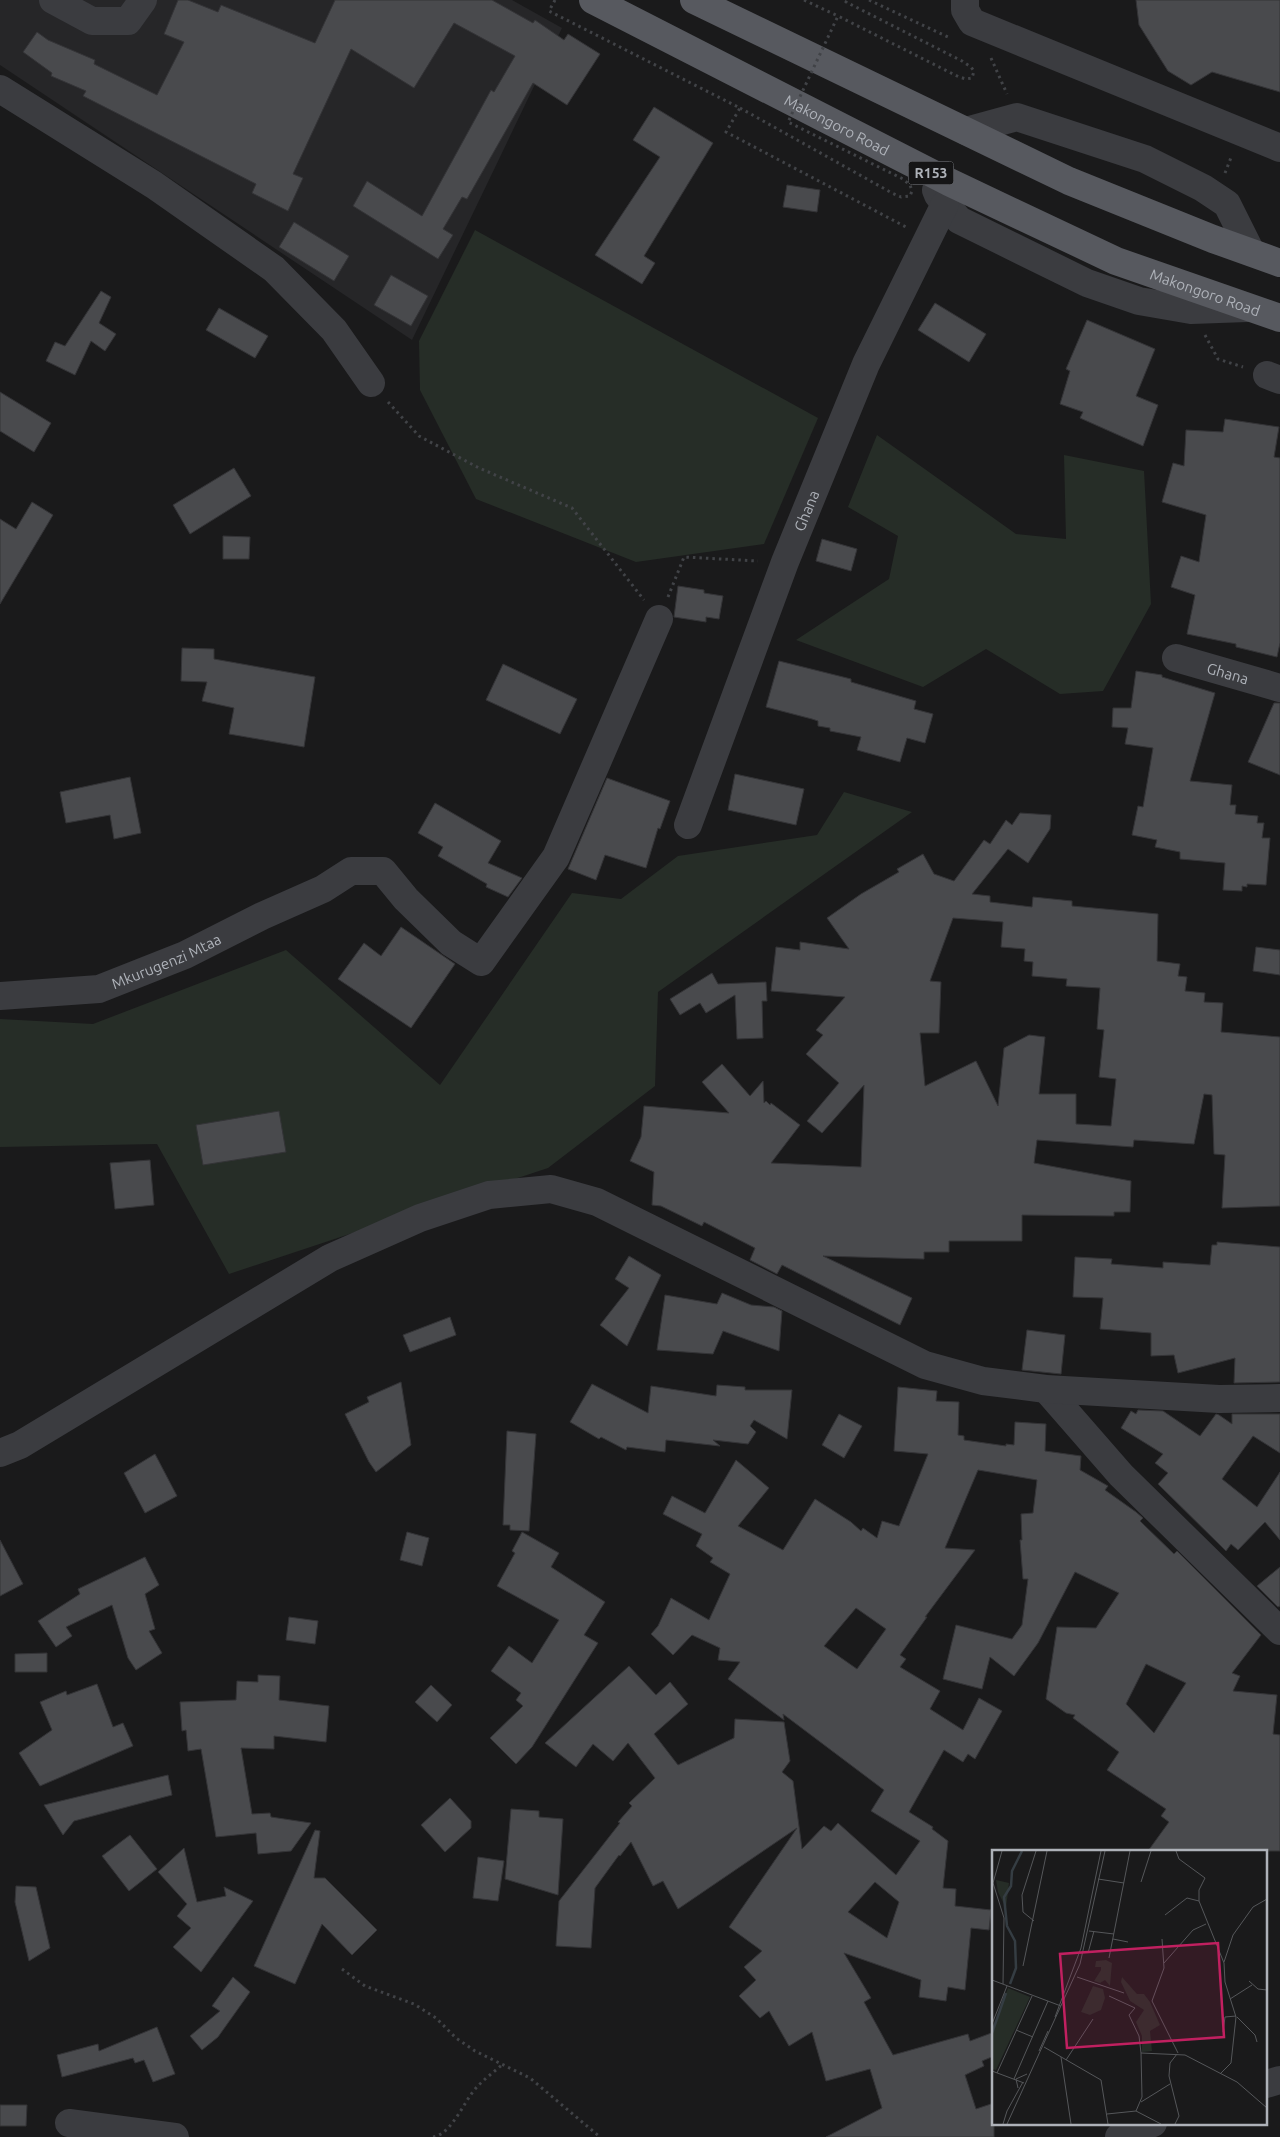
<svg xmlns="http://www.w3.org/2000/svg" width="1280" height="2137" font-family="Ubuntu,sans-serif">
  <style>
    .built { fill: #262628 }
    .green { fill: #262d27 }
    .building { fill: #494a4d; stroke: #343437; fill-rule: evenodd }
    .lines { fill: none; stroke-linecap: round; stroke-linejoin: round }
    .path { stroke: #414347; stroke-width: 3; stroke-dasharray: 2.5 4; stroke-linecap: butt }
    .minor { stroke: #3b3c40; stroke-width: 28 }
    .major { stroke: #57595f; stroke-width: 28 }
    .path-bridge { stroke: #414347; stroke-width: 3; stroke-dasharray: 2.5 4; stroke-linecap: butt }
    .labels { text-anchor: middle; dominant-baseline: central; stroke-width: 4; stroke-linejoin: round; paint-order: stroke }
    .shield { fill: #151516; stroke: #808388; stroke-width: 1 }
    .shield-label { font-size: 14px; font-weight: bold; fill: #aeb2b9 }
    .street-label { font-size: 15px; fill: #aeb2b9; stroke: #151516 }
    .inset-river { fill: none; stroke: #353d43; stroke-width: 2.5 }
    .inset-road { fill: none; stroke: #55575a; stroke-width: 1 }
    .view { fill: #c12060; fill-opacity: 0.15; stroke: #c12060; stroke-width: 2.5 }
    .inset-edge { fill: none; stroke: #aeb2b9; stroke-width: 2.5 }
  </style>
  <rect width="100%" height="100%" fill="#1a1a1b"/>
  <!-- built -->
  <path class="built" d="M0 0H512L562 28 412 340 0 65Z"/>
  <!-- green -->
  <g class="green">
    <path d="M475 230 818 418 764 544 636 562 476 499 420 390 419 341Z"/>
    <path d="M877 435 1016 534 1066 539 1064 455 1144 471 1151 604 1103 691 1060 694 986 649 923 687 796 640 889 579 898 536 848 507Z"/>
    <path d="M844 792 912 812 658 992 655 1086 548 1168 229 1274 157 1144 0 1147V1019L93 1024 286 950 440 1085 572 893 621 899 678 856 817 835Z"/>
  </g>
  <!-- building -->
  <g class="building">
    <path d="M178 0H188L218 12 221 5 315 43 335 0H492L533 23 535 20 564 40 568 34 600 54 567 105 533 83 467 199 462 197 443 229 453 235 438 259 353 206 367 181 422 216 491 90 494 92 515 56 454 23 414 88 351 49 293 174 303 178 288 211 252 193 256 184 83 96 86 91 51 76 52 73 23 52 37 32 48 40 95 60 94 64 157 95 184 42 164 34Z"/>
    <path d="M1136 0H1280V92L1212 72 1191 85 1168 71 1139 25Z"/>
    <path d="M654 107 713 143 644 256 655 263 642 284 595 255 660 157 633 140Z"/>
    <path d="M787 185 820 190 817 212 783 207Z"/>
    <path d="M294 222 349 256 334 281 279 247Z"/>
    <path d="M391 275 428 296 411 326 374 305Z"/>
    <path d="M101 291 111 297 99 323 116 334 105 351 91 341 75 375 46 361 55 342 65 346Z"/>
    <path d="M935 303 986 334 969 362 918 330Z"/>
    <path d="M219 308 268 336 255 358 206 330Z"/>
    <path d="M1087 320 1155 349 1136 396 1158 405 1143 446 1080 418 1083 412 1060 404 1070 371 1066 369Z"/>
    <path d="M0 392 51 423 34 452 0 431Z"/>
    <path d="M1225 419 1279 427 1274 457 1280 458V643L1277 657 1236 647V644L1187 634 1195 595 1171 587 1181 556 1199 562 1206 515 1162 502 1173 463 1184 466 1186 430 1223 432Z"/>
    <path d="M234 468 251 496 190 534 173 505Z"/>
    <path d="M32 502 53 515 0 604V519L16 529Z"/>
    <path d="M223 536 250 537 249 559H223Z"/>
    <path d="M822 539 857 549 851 571 816 561Z"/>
    <path d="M678 586 704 590V593L723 596 719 619 706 617V622L674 617Z"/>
    <path d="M182 648 214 649V659L315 677 304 747 229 734 234 708 202 701 207 682 181 681Z"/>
    <path d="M779 661 851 679V682L916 701 914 709 933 714 925 743 907 738 900 762 857 750 861 737 830 731V728L818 726V721L812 719 766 707Z"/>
    <path d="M503 664 577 699 560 734 486 700Z"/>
    <path d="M1136 671 1162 675V677L1215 693 1190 781 1232 785 1230 805H1236L1235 814 1258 816 1257 823H1264L1262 838H1270L1266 885 1247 884V887L1242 886V891L1223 890 1225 863 1180 859V852L1155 847 1157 840 1132 835 1138 806 1143 807 1153 748 1125 744 1128 728 1112 727 1113 708H1131Z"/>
    <path d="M1274 703H1280V775L1248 762Z"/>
    <path d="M735 774 804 789 796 825 728 810Z"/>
    <path d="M130 777 141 833 114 839 110 815 66 823 60 792Z"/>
    <path d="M607 778 670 801 660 829 658 828 646 868 605 855 596 880 568 869Z"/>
    <path d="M435 803 501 841 488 863 522 878 508 897 486 887 487 884 438 856 443 847 418 833Z"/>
    <path d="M1020 813 1051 815 1050 829 1028 863 1008 849 972 894 990 896V902L1032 907 1033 897 1072 901V906L1158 914 1157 961 1180 964 1178 976 1187 977 1185 991 1205 993 1204 1002 1223 1003 1221 1032 1280 1037V1206L1222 1208 1225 1155 1214 1154 1212 1095 1204 1094 1194 1144 1134 1140 1133 1147 1037 1140 1034 1163 1131 1181 1130 1212H1114V1216L1022 1215V1241H949V1252H924V1259L823 1256 912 1298 900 1325 782 1265 777 1274 750 1260 755 1248 704 1222 702 1226 661 1206 652 1205 654 1172 630 1161 641 1137 644 1106 729 1113 702 1082 722 1064 750 1096 763 1081 764 1103 766 1101 770 1105 771 1103 800 1125 771 1163 861 1167 864 1085 822 1133 807 1121 839 1083 806 1054 823 1035 816 1030 845 997 771 991 776 947 800 950V942L849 949 827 918 861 894 899 872 897 869 923 854 934 874 954 881 984 840 990 844 1006 820 1012 825ZM953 918 1003 922 1001 947 1025 949 1024 961 1033 962 1032 976 1067 979 1066 986 1100 988 1097 1029 1104 1030 1099 1077 1116 1079 1111 1126 1076 1124V1094H1039L1045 1037 1029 1035 1004 1048 998 1106 976 1061 925 1086 920 1033H939L941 982 930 981Z"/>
    <path d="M401 927 455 964 411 1028 338 979 364 943 381 956Z"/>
    <path d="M1256 947 1280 950V975L1253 971Z"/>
    <path d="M712 973 718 984 766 982 767 1001H762L763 1038 737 1039 735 995 706 1013 700 1003 680 1015 670 999Z"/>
    <path d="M279 1111 286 1152 203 1165 196 1125Z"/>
    <path d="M150 1160 154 1205 115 1209 110 1163Z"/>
    <path d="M1217 1242 1280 1247V1382L1234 1383 1235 1358 1178 1373 1174 1355 1151 1356V1333L1100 1329 1103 1298 1073 1297 1075 1257 1112 1259 1111 1264 1163 1268V1262L1210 1265 1212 1245H1217Z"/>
    <path d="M629 1256 661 1275 627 1346 600 1325 629 1288 615 1279Z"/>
    <path d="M722 1293 751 1305 774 1307 782 1311 779 1351 723 1331 713 1354 657 1350 665 1295 717 1304Z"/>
    <path d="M450 1317 456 1335 410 1352 403 1335Z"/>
    <path d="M1027 1330 1065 1335 1061 1374 1022 1370Z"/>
    <path d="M401 1382 411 1445 376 1472 369 1462 345 1414 369 1402 367 1397Z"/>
    <path d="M592 1384 648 1413 651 1386 716 1396 717 1385 745 1387V1390H792L787 1439 754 1420 750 1426 756 1432 748 1444 713 1440 720 1446 666 1440 665 1452 627 1447 626 1450 601 1437 599 1439 570 1422Z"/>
    <path d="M898 1387 937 1391 936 1401 959 1402 958 1435 964 1436V1440L1006 1446V1444L1014 1445 1015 1422 1046 1424 1045 1451 1081 1456 1080 1470 1108 1486 1105 1490 1136 1512 1143 1518 1140 1521 1174 1554 1177 1551 1261 1635 1232 1673 1240 1676 1233 1691 1277 1695 1273 1734 1280 1735V1851H1148L1169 1822 1161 1816 1166 1809 1107 1770 1119 1752 1073 1718 1075 1715 1066 1713 1046 1699 1057 1627 1096 1628 1119 1593 1075 1572 1038 1643 1014 1676 990 1657 982 1689 943 1679 956 1625 1012 1639 1022 1625 1028 1579H1023L1020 1540H1022L1021 1514 1033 1513 1037 1480 978 1470 945 1548 975 1550 925 1617H927L900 1655 906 1659 900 1667 940 1691 930 1709 963 1730 979 1698 1002 1711 975 1759 968 1754 963 1762 944 1750 909 1812 933 1827 932 1829 948 1841 943 1888 956 1889 955 1906 991 1910 989 1930 971 1928 965 1990 948 1987 946 2001 919 1997 921 1980 844 1953 871 1998 864 2002 893 2055 968 2034 970 2041 994 2032V2056L982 2061 984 2066 965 2075 976 2109 994 2103V2137H826L882 2108 870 2069 826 2081 812 2032 789 2046 769 2011 760 2018 739 1996 756 1980 744 1967 762 1951 729 1927 797 1828 678 1909 663 1881 653 1886 631 1842 620 1856 619 1855 595 1888 591 1948 556 1946 559 1901 620 1823 618 1822 632 1806 629 1803 655 1778 628 1743 613 1761 593 1744 576 1767 545 1743 629 1666 656 1695 670 1682 688 1704 654 1734 678 1765 734 1738 735 1719 784 1722 790 1761 782 1772 793 1781 802 1849 824 1826 831 1831 838 1823 896 1875 920 1841 871 1811 884 1790 783 1714 784 1720 728 1679 740 1662 718 1660 720 1648 692 1635 673 1655 651 1634 658 1626 671 1598 709 1620 730 1574 710 1562 713 1558 696 1546 702 1534 663 1514 672 1496 705 1513 736 1460 769 1488 738 1526 783 1550 815 1499 851 1522 861 1531 863 1528 877 1538 882 1521 899 1526 928 1454 894 1451ZM856 1608 886 1629 857 1669 824 1646ZM1146 1664 1186 1683 1154 1733 1126 1704ZM875 1882 899 1902 887 1938 848 1912Z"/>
    <path d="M1138 1410 1163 1411 1200 1436 1216 1414 1219 1415 1232 1424V1414H1280V1453L1253 1436 1222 1479 1257 1507 1280 1472V1540L1265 1522 1238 1550 1231 1544 1226 1551 1158 1484 1168 1473 1155 1463 1163 1454 1121 1428 1131 1411 1136 1414Z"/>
    <path d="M839 1414 862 1426 844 1458 822 1445Z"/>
    <path d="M507 1431 536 1434 529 1531 510 1530V1525H503Z"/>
    <path d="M155 1454 177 1496 145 1513 124 1473Z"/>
    <path d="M407 1532 429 1538 422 1566 400 1560Z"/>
    <path d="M522 1532 559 1553 551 1567 605 1602 584 1635 598 1643 532 1747 516 1764 490 1738 523 1706 516 1700 521 1693 491 1671 509 1646 532 1663 559 1620 497 1586 515 1553 512 1551Z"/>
    <path d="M0 1540 23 1584 0 1596Z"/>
    <path d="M145 1557 159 1585 145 1594 155 1629 149 1631 162 1653 136 1670 128 1658 112 1605 66 1627 72 1636 56 1647 38 1621 80 1594 78 1589Z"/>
    <path d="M1280 1567V1606L1278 1607 1257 1586Z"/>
    <path d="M289 1617 318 1621 315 1644 286 1640Z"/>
    <path d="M47 1653V1672H15V1654Z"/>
    <path d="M258 1675 280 1676 279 1700 329 1706 326 1742 274 1736V1749L241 1748 252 1814 270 1813 271 1817 311 1823 291 1851 258 1854 256 1833 216 1837 201 1749 188 1751 186 1730 182 1731 180 1702 236 1700 237 1681 258 1682Z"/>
    <path d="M97 1684 113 1727 123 1723 133 1746 40 1786 19 1753 52 1730 40 1702 66 1691 67 1695Z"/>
    <path d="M431 1685 452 1705 437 1722 415 1702Z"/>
    <path d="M168 1775 172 1795 74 1821 63 1835 44 1805Z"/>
    <path d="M450 1798 471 1821V1828L445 1852 421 1825Z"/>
    <path d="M511 1809 539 1811V1817L563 1819 558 1895 505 1879Z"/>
    <path d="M315 1830 320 1831 314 1878H325L377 1930 352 1955 322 1924 295 1984 254 1966Z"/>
    <path d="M130 1835 157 1869 129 1891 102 1856Z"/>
    <path d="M184 1848 197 1902 226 1896 224 1887 253 1901 201 1972 173 1947 191 1928 177 1916 187 1904 158 1872Z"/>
    <path d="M478 1857 504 1861 498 1901 473 1898Z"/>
    <path d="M16 1886 36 1887 50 1948 29 1961 15 1902Z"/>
    <path d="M233 1977 250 1992 218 2037 202 2050 190 2036 220 2011 212 2006Z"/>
    <path d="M157 2027 175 2074 153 2082 144 2060 135 2063 133 2058 62 2077 57 2055 98 2044 99 2051Z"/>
    <path d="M0 2105H27L26 2126H0Z"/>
  </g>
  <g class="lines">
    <!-- path -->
    <g class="path">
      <path d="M555 0 549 11 740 108 726 132 906 227"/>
      <path d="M804 0 838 16"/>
      <path d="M869 0 950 38"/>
      <path d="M991 58 1007 94"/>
      <path d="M1225 173 1232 155"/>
      <path d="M1205 335 1218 359 1243 367"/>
      <path d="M388 402 419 436 479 468 572 508 644 600"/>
      <path d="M668 597 684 557 758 561"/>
      <path d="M342 1969 365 1986 414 2004 436 2018 456 2038 475 2051 530 2078 600 2137"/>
      <path d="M433 2137C452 2134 464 2101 476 2088 484 2079 494 2072 503 2064"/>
    </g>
    <!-- minor -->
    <g class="minor">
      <path d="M53 0 92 21H128L143 0"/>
      <path d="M965 0V10L972 22 1280 148"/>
      <path d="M0 89 154 185 274 269 334 330 371 383"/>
      <path d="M966 131 1017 117 1145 159 1203 188 1227 204 1251 252"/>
      <path d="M936 190 938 195 959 220 1087 283 1139 301 1191 310 1247 308"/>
      <path d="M1267 375 1280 380"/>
      <path id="s1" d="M1176 658 1280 688"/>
      <path id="s2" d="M688 825 785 562 866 364 945 204"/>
      <path id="s3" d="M0 996 99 989 185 955 262 916 323 889 351 871H383L406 899 451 943 481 962 556 857 659 619"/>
      <path d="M1046 1389 1121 1475 1280 1631"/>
      <path d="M0 1453 20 1445 330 1258 420 1218 489 1195 551 1189 597 1202 925 1365 983 1381 1046 1389 1219 1399 1280 1398"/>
      <path d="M1266 2084 1280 2080"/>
      <path d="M69 2123 175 2137"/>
      <path d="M1119 2137 1153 2123"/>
    </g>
    <!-- major -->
    <g class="major">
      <path id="s4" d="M593 0 949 182 1116 261 1280 318"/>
      <path d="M694 0 1069 181 1213 239 1280 263"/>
    </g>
    <!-- path-bridge -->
    <path class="path-bridge" d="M740 108 892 193 901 197 910 196 912 191 910 185 903 179 788 122 838 16 959 77 966 79 972 78 974 71 971 67 962 61 846 2 847 0"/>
  </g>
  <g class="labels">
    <!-- shield labels -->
    <rect class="shield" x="908.5" y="161.5" width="45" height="23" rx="4"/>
    <g class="shield-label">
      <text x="931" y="173">R153</text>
    </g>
    <!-- street labels -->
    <g class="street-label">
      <text stroke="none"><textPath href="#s4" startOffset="274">Makongoro Road</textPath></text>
      <text stroke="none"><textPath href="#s4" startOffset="679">Makongoro Road</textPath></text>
      <text stroke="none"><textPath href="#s2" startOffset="336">Ghana</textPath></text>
      <text stroke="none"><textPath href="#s1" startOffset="54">Ghana</textPath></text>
      <text stroke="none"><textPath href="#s3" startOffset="172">Mkurugenzi Mtaa</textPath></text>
    </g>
  </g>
  <!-- overview -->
  <g transform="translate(992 1850)">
    <rect width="275" height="275" fill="#1a1a1b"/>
    <path d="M4 30 17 33 14 58 6 42ZM114 110 120 113 118 136 113 130 108 133 102 131 109 120V117H103L104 111ZM130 127 145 144H152L158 152 168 175 158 181 160 201 150 202V186L144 172 152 160 138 151 129 132ZM101 136 111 139 113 148 109 160 98 165 89 162ZM16 138 38 147 4 220 0 219V179Z" fill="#262d27"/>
    <path class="inset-river" d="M18 134 24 118 23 91 15 76 12 47 19 36 20 21 30 1M0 183 14 143"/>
    <path class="inset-road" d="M10 1 1 33 12 68 11 134M184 1 187 9 213 28 207 40V51L232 113 233 132 244 167 239 213 228 224M106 29 132 33M149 32 159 1M173 65 195 48 207 51M42 71 31 62 30 45 44 1M97 81 122 84M121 89 136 92M170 89 172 118 160 151 186 203M96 103 102 81M117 108 138 1M232 112 241 85 261 57 275 49M172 113 201 80 214 74M31 116 55 1M85 127 132 143M0 130 69 156M257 131 266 139 275 140M117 146 143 158 137 165 147 186 149 203 150 247 144 261M238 149 260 135M63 167 89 98 109 1M245 167 263 185 265 192M0 174 15 136M24 180 41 187M231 182 233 167 244 166M52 197 109 230 116 274M47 201 56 181M149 203 193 205 245 232 275 258M69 207 79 274M74 210 101 169M0 221 32 233M5 223 40 146M22 229 56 151M26 238 24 229 35 224M149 252 178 234M115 264 144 261 169 274M11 274 15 261 31 232M15 274 88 114 113 1M183 274 187 266 177 226 178 213 185 204"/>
    <path class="view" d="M226 93 232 187 75 198 68 104Z"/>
    <rect width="275" height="275" class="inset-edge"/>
  </g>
</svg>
